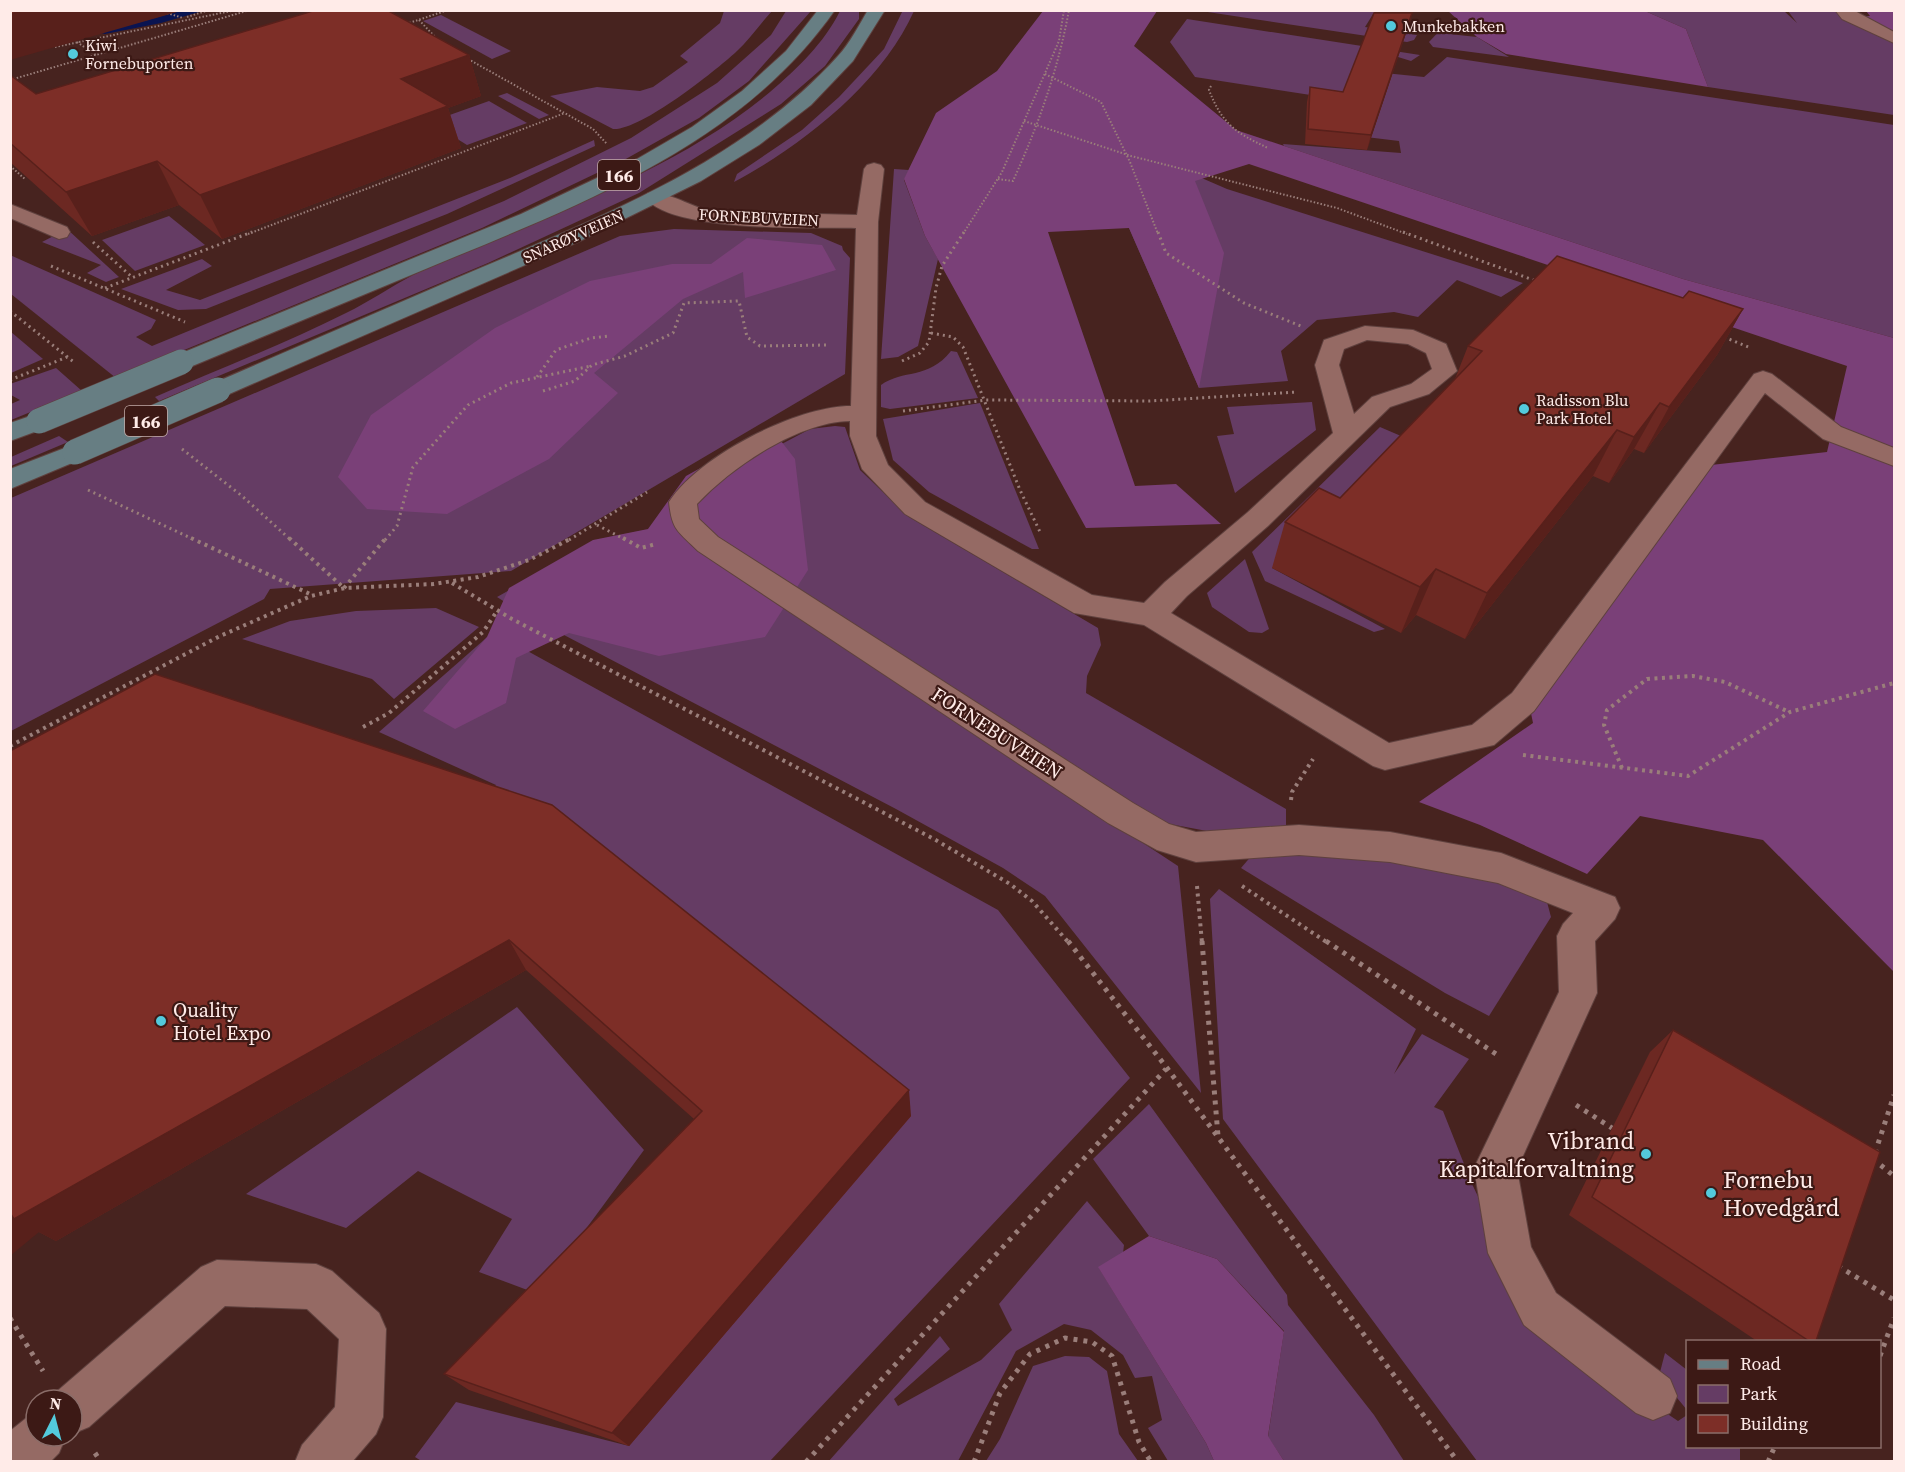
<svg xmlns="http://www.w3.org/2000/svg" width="1905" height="1472" font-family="'Source Serif 4',serif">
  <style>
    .green { fill: #653c64 }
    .forest { fill: #7a4078 }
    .water { fill: #0a1451 }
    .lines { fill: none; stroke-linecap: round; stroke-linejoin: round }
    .minor-casing { stroke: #5f413e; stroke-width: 2 }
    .major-casing { stroke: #5f413e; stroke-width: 2 }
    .path-far3 { stroke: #9a7e7a; stroke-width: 2; stroke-dasharray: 1.5 2; stroke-linecap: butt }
    .path-far2 { stroke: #9a7e7a; stroke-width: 3; stroke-dasharray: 2 4; stroke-linecap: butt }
    .path-far1 { stroke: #9a7e7a; stroke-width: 4; stroke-dasharray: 3 4.5; stroke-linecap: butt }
    .path { stroke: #9a7e7a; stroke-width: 5; stroke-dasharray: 4 6; stroke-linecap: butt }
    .minor { fill: #956a64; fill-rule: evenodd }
    .major { fill: #677e83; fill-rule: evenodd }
    .major-bridge-casing { stroke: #5f413e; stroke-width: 26; stroke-linecap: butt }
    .major-bridge { stroke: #677e83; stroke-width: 25 }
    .wall { fill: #6c2822 }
    .shaded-wall { fill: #58201b }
    .building { fill: #7d2e27; stroke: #58201b; stroke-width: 1.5 }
    .poi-dot { fill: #53cadc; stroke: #3c1915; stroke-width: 2 }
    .labels { text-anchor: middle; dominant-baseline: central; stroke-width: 4.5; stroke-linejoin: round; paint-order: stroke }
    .far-poi-label { font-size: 16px; fill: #ffebe8; stroke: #3c1915; text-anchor: start }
    .far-street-label { font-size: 16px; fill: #ffebe8; stroke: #3c1915 }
    .shield { fill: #3c1915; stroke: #c4aca9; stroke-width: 1.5 }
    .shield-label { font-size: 18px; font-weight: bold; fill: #ffebe8 }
    .street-label { font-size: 20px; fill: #ffebe8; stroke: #3c1915 }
    .poi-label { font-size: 20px; fill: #ffebe8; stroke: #3c1915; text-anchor: start }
    .near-poi-label { font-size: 24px; fill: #ffebe8; stroke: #3c1915; text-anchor: end }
  </style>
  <rect width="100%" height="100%" fill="#47231f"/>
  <!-- green -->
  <g class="green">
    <path d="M903 10 914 11C882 83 803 145 734 182L737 174 802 130 839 97 884 49Z"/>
    <path d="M724 11H772C760 24 749 40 736 52 714 72 640 131 613 129L550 96 597 87 640 91 653 87 688 62 680 56 720 23Z"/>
    <path d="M786 11H811L749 81 699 118 624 160 482 228 116 378 11 294 10 255 156 320 151 329 136 337 152 346 504 201 631 138 717 83 771 35Z"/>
    <path d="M840 11H859V19L825 66 781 104 639 193 488 263 159 401 155 397C219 369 284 344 346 313 369 302 390 287 413 275 533 217 665 179 770 92 798 68 824 43 840 11Z"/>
    <path d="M1201 11H1375L1365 27 1417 35 1414 40 1407 42Z"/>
    <path d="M1645 11H1784L1797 23 1788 11H1834L1894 43V115L1708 87 1686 29Z"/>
    <path d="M441 15 511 51 492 59 423 21Z"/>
    <path d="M1187 19 1420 55 1411 61 1398 57 1355 70 1424 77 1447 57 1894 125V338L1683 279 1284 146 1283 144 1401 153 1399 141 1341 134 1317 96 1195 77 1170 42Z"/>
    <path d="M1444 26 1449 34 1477 37 1509 57 1433 47 1429 42Z"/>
    <path d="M507 93 549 115 539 119 498 96Z"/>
    <path d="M489 101 527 123 467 145 430 122Z"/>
    <path d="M594 140 595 146 447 214 206 309 178 310 121 289 202 259 212 266 166 290 200 300 510 178Z"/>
    <path d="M1121 143 1227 189 1523 283 1501 297 1457 280 1418 317 1394 312 1317 320 1281 351 1288 381 1199 388 1129 228Z"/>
    <path d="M894 169 909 170 904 180 925 236 938 259 918 346 898 357 881 359Z"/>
    <path d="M169 216 205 245 135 271 102 240Z"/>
    <path d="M67 229 119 277 106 282 87 273 101 265 42 242Z"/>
    <path d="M674 229 811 233 842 246 843 250 850 258 845 374 511 571 270 589 264 599 11 731V498L620 236Z"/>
    <path d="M11 332 43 359 11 373Z"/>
    <path d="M951 351 957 352 978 398 890 409 881 407V385C903 369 928 380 951 351Z"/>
    <path d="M56 368 82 391 11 420V404L20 400 11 395 10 384Z"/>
    <path d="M1312 402 1316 430 1235 493 1217 436 1234 434 1227 407Z"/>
    <path d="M980 403 1039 549H1032L929 492 893 460 883 419Z"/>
    <path d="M835 426 845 427 860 470 909 517 1098 628 1101 645 1087 676 1086 693 1286 809V827L1207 831 1159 822 710 535 748 462 810 429Z"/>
    <path d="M1380 427 1408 439 1272 568 1385 629 1374 632 1265 581 1252 552Z"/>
    <path d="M59 436 68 442 11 466V457Z"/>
    <path d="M600 539 693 547 1178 866 1201 1093 1045 896 1003 868 896 809 522 613 497 597Z"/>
    <path d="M1245 559 1269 629 1262 633 1249 632 1212 607 1207 593Z"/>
    <path d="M436 608 479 627 394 699 372 679 242 639 290 621 356 611Z"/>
    <path d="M493 632 998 910 1130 1078 770 1461 423 1462 415 1457 456 1402 629 1446 910 1116 487 795 496 785 379 732Z"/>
    <path d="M1253 854 1420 860 1507 880 1547 902 1551 917 1489 1016 1445 993 1241 868Z"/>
    <path d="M1219 889 1416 1029 1394 1074 1422 1034 1469 1059 1434 1107 1443 1111 1472 1184 1534 1313 1567 1346 1678 1421 1687 1415 1688 1446 1740 1447V1461H1477L1223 1119 1210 899Z"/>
    <path d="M517 1007 644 1150 538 1294 479 1272 512 1219 418 1171 346 1228 246 1194Z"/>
    <path d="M1149 1104 1287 1295 1288 1305 1374 1415 1404 1461H1284L1268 1437 1284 1331 1217 1259 1149 1236 1093 1159Z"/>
    <path d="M1087 1201 1124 1245 1123 1253 1099 1268 1206 1443 1214 1461H1168L1148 1428 1162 1420 1152 1376 1135 1378 1123 1355 1091 1330 1064 1324 1016 1351 958 1461 828 1462 940 1336 950 1349 894 1399 898 1406 981 1360 1012 1330 999 1304Z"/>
    <path d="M1665 1353 1687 1370V1410L1659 1376Z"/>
    <path d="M1065 1356 1089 1357 1107 1371 1119 1434 1138 1461H986L1000 1439 1033 1366Z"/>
  </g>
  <!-- forest -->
  <g class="forest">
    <path d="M1043 11H1157L1134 46 1236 130 1683 279 1894 338V972L1763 840 1640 816 1587 874 1480 825 1419 802 1533 723 1524 679 1702 466 1827 452 1847 366 1249 164 1195 181 1224 253 1199 388 1129 228 1048 232 1135 486 1176 484 1221 524 1086 528 925 236 904 179 936 113 997 71Z"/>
    <path d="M1448 11H1645L1686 29 1708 87 1506 54 1477 37Z"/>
    <path d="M1866 11H1894V34H1891L1858 17 1870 16Z"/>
    <path d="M747 238 822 245 836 270 745 298 743 272 683 299 594 373 618 393 549 459 447 514 367 509 338 477 371 415 495 328 590 281 672 264H711Z"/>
    <path d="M749 441H781L795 459 808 570 765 637 659 656 569 633 516 658 506 703 455 729 423 711 487 637 509 588 593 540 648 529 686 476Z"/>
    <path d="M1149 1236 1217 1259 1284 1332 1268 1436 1284 1461H1214L1206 1443 1098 1267Z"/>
  </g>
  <!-- water -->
  <path class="water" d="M180 11H203L161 23 105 34 101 33Z"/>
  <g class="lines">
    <defs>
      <g id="minor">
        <path d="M1835 10H1853L1894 32V43L1842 19Z"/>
        <path d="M874 163 881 165 884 169 878 222 876 436 888 465 925 502 1092 595 1144 603 1165 582 1248 512 1333 433 1315 365 1324 340 1365 326 1413 330 1446 344 1457 371 1429 394 1390 407 1268 526 1187 596 1171 613 1389 743 1472 725 1512 693 1754 374 1763 371 1772 374 1841 427 1894 448V466L1823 439 1765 393 1534 711 1494 745 1385 770 1373 766 1144 625 1074 613 905 514 862 469 850 436V421C798 422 732 467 697 504L699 519 718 537 1133 803 1169 824 1196 832 1299 825 1390 832 1501 853 1615 897 1620 908 1615 919 1595 941 1597 993 1517 1169 1531 1247 1556 1293 1670 1379 1677 1396 1670 1413 1653 1420 1636 1413 1524 1325 1488 1253 1474 1168 1559 992 1557 936 1563 924 1573 913 1498 883 1390 862 1299 855 1196 862 1157 850 1108 823 698 551C678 531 672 531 669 502 698 456 797 406 851 406L856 228C813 227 669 233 645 197L648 193C662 189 691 206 709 211L857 215 864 169 867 165ZM1367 340 1408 344 1426 353 1432 369 1411 384 1372 397 1354 414 1339 365 1344 349Z"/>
        <path d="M10 204 67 227 70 232 67 237 59 239 10 218Z"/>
        <path d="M217 1260 316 1264 332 1271 379 1313 386 1329 383 1417 376 1434 352 1462H295L302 1445 335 1407 339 1339 307 1309 225 1306 89 1427 72 1434V1400H52L55 1393 201 1267Z"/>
        <path d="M36 1414V1436H66L59 1453 50 1462H10V1431L25 1419Z"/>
      </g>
      <g id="major">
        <path d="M818 10H835C739 147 576 206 428 268 348 301 269 334 190 367L181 369 172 367 169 362 172 357 521 214 637 159 692 127 742 91 786 51Z"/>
        <path d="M868 10H885L853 61 811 105 759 145 701 181 578 242 227 395 218 398 209 395 205 390 209 385C290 350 371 315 452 280 587 222 737 168 838 56 850 43 859 25 868 10Z"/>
        <path d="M39 413 48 415 52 421 48 427 10 441V423Z"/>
        <path d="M75 444 84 446 88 452 84 458 10 489V469Z"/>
      </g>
    </defs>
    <!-- minor casing -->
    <use href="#minor" class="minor-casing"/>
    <!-- major casing -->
    <use href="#major" class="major-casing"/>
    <!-- path-far3 -->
    <g class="path-far3">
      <path d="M167 13 183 18"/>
      <path d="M187 17 209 10"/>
      <path d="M419 20 437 39"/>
      <path d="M406 24 448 10"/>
      <path d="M77 42 96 55"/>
      <path d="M55 47 236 10"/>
      <path d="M468 59 593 129 607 144"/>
      <path d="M1045 74 1101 102 1130 162 1158 234"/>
      <path d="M10 80 250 10"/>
      <path d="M1211 86 1209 90C1222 124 1236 133 1268 148"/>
      <path d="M1024 121 1131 156 1337 208 1407 234"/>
      <path d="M10 166 25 179"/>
      <path d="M998 179 1013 181C1038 126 1058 70 1069 10"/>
      <path d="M248 234 565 113"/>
      <path d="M963 234 1002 172 1059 41 1064 10"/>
    </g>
    <!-- path-far2 -->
    <g class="path-far2">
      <path d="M1158 232 1166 253 1244 303 1303 327"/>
      <path d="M1403 232 1536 281"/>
      <path d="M93 242 133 278"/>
      <path d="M51 266 185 322"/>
      <path d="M105 288 252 232"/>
      <path d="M10 311 75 363"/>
      <path d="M931 333 953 337 963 347 1020 490 1041 534"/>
      <path d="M1724 337 1751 348"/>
      <path d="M902 361 920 353 929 342 936 288 942 266 964 232"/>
      <path d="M537 377 556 350 591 338 609 336"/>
      <path d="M10 380 67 357"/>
      <path d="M543 391 575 381 592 365 625 356 673 333 684 303 739 301 747 337 760 346 828 345"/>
      <path d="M903 411 986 400 1150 401 1297 392"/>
      <path d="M182 449 242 496 291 540"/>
      <path d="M88 490 195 540"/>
      <path d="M597 525 626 540"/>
      <path d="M385 540 397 526 413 467 468 405 511 383 591 366"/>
      <path d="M569 540 647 492"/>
    </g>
    <!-- path-far1 -->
    <g class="path-far1">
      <path d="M191 538 312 595"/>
      <path d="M289 538 344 588"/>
      <path d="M623 538 641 548 656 544"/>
      <path d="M452 583 512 619 934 839 1010 884 1032 901 1069 943"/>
      <path d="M344 588 386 538"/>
      <path d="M363 727 389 713 483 632 497 611"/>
      <path d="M10 746 220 636 311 596 345 588 434 584 478 577 529 560 572 538"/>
      <path d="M1523 755 1688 776 1790 712 1894 683"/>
      <path d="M1622 768 1604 725 1607 710 1647 679 1693 676 1725 682 1789 712"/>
      <path d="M1291 800 1292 792 1313 759"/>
      <path d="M1197 886 1202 943"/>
      <path d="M1242 886 1328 943"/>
    </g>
    <!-- path -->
    <g class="path">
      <path d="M1068 941 1167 1068 1458 1462"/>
      <path d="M1202 941 1218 1136"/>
      <path d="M1326 941 1499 1056"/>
      <path d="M1576 1105 1612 1128"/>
      <path d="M1875 1153 1894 1095"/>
      <path d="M1873 1159 1894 1176"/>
      <path d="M1838 1266 1894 1300"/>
      <path d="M10 1318 43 1371"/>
      <path d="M1880 1356 1894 1318"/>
      <path d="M95 1453 101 1462"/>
      <path d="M806 1462 1166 1069"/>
      <path d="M974 1462 1000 1393 1030 1354 1065 1338 1092 1342 1112 1356 1139 1442 1151 1462"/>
      <path d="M1768 1462 1775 1446"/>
    </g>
    <!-- minor -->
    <use href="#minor" class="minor"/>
    <!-- major -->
    <use href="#major" class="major"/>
    <defs>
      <g id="major-bridge">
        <path d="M39 421 181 362"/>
        <path d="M75 452 218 390"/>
      </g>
    </defs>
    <!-- major-bridge casing -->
    <use href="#major-bridge" class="major-bridge-casing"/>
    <!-- major-bridge -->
    <use href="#major-bridge" class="major-bridge"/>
  </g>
  <!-- wall -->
  <g class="wall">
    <path d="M1412 13 1408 27 1367 150 1305 144 1307 102 1310 87 1343 92Z"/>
    <path d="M469 55 481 96 448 108 461 148 222 239 179 205 92 236 10 162V75L36 94Z"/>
    <path d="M1683 298 1743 309 1717 355 1644 453 1634 449 1609 483 1593 476 1465 639 1416 615 1401 633 1272 568 1285 522 1340 498 1455 379 1468 346Z"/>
    <path d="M155 674 911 1116 629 1446 469 1390 444 1374 694 1119 526 970 56 1241 39 1232Z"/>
    <path d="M1673 1030 1816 1341H1757L1569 1215 1650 1052Z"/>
  </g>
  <!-- shaded-wall -->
  <g class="shaded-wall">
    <path d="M25 10H184L10 60V14Z"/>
    <path d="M1412 13 1408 27 1367 150 1371 135Z"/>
    <path d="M469 55 481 96 448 108 461 148 222 239 200 195 401 79Z"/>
    <path d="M157 161 179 205 92 236 66 192Z"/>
    <path d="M1743 309 1717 355 1644 453 1669 407Z"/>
    <path d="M1660 403 1634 449 1609 483 1634 437Z"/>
    <path d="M1617 430 1593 476 1465 639 1487 593Z"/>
    <path d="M1436 569 1416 615 1401 633 1420 587Z"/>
    <path d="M509 940 526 970 56 1241 39 1232 10 1256V1206Z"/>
    <path d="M909 1090 911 1116 629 1446 612 1433Z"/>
  </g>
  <!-- building -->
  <g class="building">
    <path d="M10 10H25L10 14Z"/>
    <path d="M316 10H387L469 55 401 79 448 106 200 195 157 161 66 192 10 143V75L36 94Z"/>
    <path d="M1374 13H1412L1371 135 1308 129 1310 87 1343 92Z"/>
    <path d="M1557 256 1683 298 1689 291 1743 309 1669 407 1660 403 1634 437 1617 430 1487 593 1436 569 1420 587 1285 522 1319 488 1340 498 1482 351 1468 346Z"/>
    <path d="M155 674 552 805 909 1090 612 1433 444 1374 702 1111 509 940 14 1219 10 1213V751Z"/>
    <path d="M1673 1030 1880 1152 1816 1341H1809L1592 1197Z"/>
  </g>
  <!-- markers -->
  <g class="poi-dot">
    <circle cx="1391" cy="26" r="6"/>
    <circle cx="73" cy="54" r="6"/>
    <circle cx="1524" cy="409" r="6"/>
    <circle cx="161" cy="1021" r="6"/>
    <circle cx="1646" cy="1154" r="6"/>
    <circle cx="1711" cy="1193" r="6"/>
  </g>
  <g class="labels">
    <!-- far-poi labels -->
    <g class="far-poi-label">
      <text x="1403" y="26">Munkebakken</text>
      <text x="85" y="45">Kiwi<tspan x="85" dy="18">Fornebuporten</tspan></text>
      <text x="1536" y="400">Radisson Blu<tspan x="1536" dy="18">Park Hotel</tspan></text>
    </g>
    <!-- far-street labels -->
    <g class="far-street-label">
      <text transform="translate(759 217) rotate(3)">FORNEBUVEIEN</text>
      <text transform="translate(573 236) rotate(-24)">SNARØYVEIEN</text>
    </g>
    <!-- shield labels -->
    <g class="shield">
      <rect x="598" y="160" width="42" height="30" rx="4.5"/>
      <rect x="125" y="406" width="42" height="30" rx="4.5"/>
    </g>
    <g class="shield-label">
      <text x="619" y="175">166</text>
      <text x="146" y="421">166</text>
    </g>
    <!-- street labels -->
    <g class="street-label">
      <text transform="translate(997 733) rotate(33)">FORNEBUVEIEN</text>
    </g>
    <!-- poi labels -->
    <g class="poi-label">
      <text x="173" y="1010">Quality<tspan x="173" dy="23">Hotel Expo</tspan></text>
    </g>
    <!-- near-poi labels -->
    <g class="near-poi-label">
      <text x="1634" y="1140">Vibrand<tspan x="1634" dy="28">Kapitalforvaltning</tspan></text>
      <text x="1723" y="1179" text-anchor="start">Fornebu<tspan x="1723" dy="28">Hovedgård</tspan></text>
    </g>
  </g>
  <!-- border -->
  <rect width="1905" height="1472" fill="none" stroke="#ffebe8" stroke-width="24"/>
  <!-- legend -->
  <rect x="1686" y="1340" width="195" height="108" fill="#3c1915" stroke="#8a6d69" stroke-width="1.5"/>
  <rect x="1698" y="1360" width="30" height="9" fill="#677e83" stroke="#8a6d69" stroke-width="1.5"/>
  <text x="1740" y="1370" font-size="18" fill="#ffebe8">Road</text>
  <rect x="1698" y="1385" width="30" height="18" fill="#653c64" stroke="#8a6d69" stroke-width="1.5"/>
  <text x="1740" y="1400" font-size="18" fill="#ffebe8">Park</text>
  <rect x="1698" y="1415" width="30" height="18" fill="#7d2e27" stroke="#8a6d69" stroke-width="1.5"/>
  <text x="1740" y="1430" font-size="18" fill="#ffebe8">Building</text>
  <!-- north arrow -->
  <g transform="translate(54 1418) rotate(6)"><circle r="28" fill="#3c1915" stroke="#8a6d69" stroke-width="1.5"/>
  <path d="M0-4.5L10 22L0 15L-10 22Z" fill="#53cadc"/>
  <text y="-9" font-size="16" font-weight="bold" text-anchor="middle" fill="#ffebe8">N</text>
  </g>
</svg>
